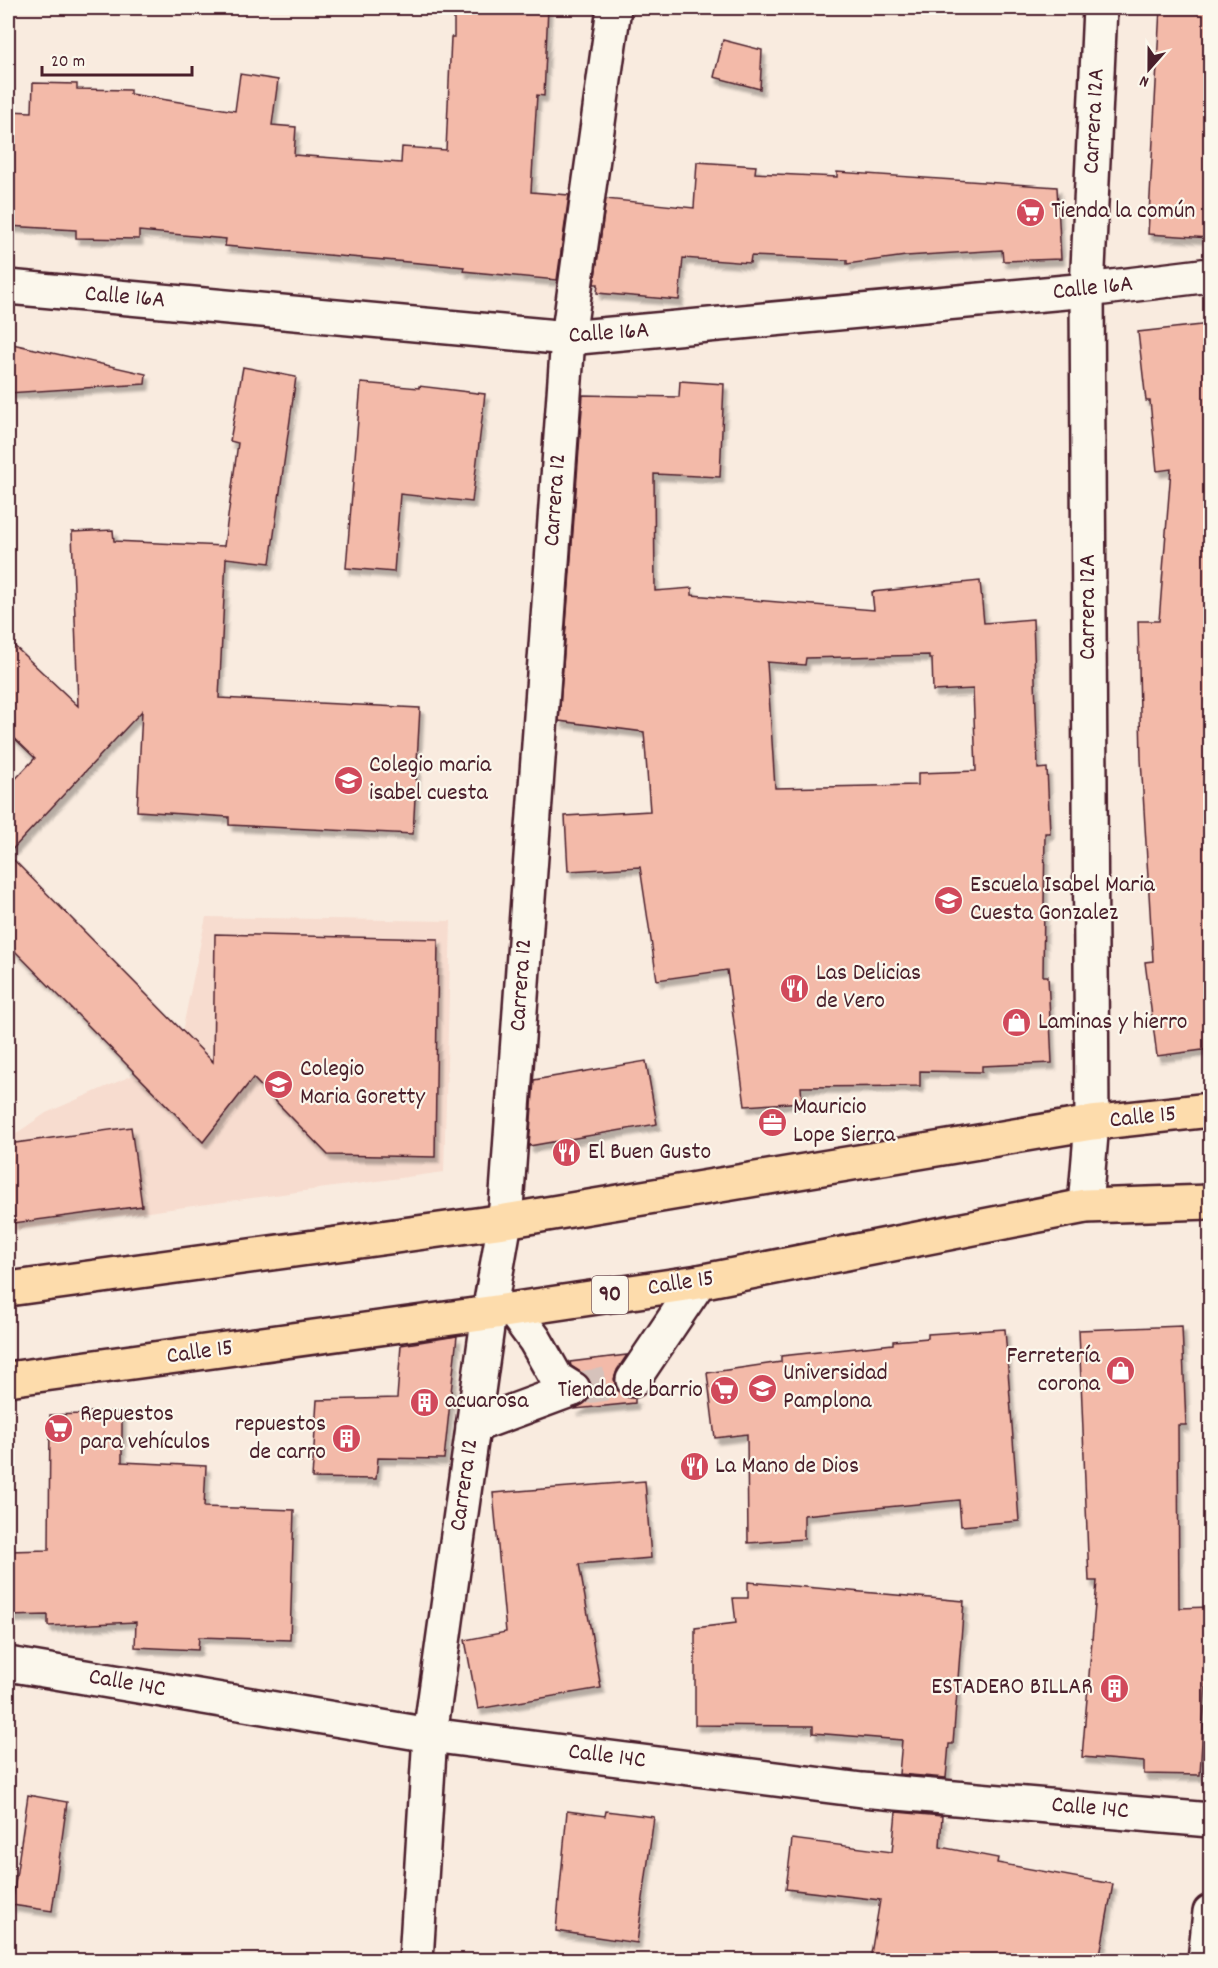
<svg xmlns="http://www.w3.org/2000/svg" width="1218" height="1968" font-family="Dekko,sans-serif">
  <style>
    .built { fill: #f7dccf }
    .building { fill: #f3baa9; stroke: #4a1f2b; stroke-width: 1.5; fill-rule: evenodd; filter: url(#shadow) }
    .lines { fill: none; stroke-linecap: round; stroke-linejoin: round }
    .minor-tunnel { stroke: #d6c2bb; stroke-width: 33; stroke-dasharray: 33 16; stroke-linecap: butt }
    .minor-casing { stroke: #4a1f2b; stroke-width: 38 }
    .highway-casing { stroke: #4a1f2b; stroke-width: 38 }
    .minor { stroke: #fbf7ec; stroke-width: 33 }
    .highway { stroke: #fddcac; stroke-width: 33 }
    .labels { text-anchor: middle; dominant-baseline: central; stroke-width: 4.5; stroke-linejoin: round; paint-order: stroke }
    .shield { fill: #fbf7ec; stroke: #7f6065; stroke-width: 1.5 }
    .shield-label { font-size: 22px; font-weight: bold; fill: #4a1f2b }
    .street-label { font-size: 24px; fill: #4a1f2b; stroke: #fbf7ec }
    .poi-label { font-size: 24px; fill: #4a1f2b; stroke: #fbf7ec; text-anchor: start }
  </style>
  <defs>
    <filter id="shadow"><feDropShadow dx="3.5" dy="6" stdDeviation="1.5" flood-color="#0004"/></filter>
  </defs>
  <rect width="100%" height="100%" fill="#f9ebdf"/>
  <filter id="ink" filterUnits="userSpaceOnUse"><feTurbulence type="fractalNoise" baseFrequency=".0167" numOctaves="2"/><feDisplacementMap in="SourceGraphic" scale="12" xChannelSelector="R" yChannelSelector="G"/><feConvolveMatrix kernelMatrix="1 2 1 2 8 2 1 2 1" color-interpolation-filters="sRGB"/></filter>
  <g filter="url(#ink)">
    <!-- built -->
    <path class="built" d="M206 917 451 921 444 1172 8 1231V1139L46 1113 177 1056Z"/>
    <!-- building -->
    <g class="building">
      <path d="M454 8H548L544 96 537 95 531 192 569 195 557 280 463 271 464 267 225 246 226 239 139 231V239L76 238V230L8 226V111L32 112 33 83 77 84V89L130 90V94L235 111 240 74 278 80 272 125 296 127 294 155 401 163 402 147 446 150 451 37H454Z"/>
      <path d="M1160 8H1210V238L1148 234Z"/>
      <path d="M723 40 762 50 760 89 714 77Z"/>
      <path d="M697 162 756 166 755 173 837 177V172L1057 187 1061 259 1003 261 1002 250 906 256 847 264V260L751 256 750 263 683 258 679 300 597 293 598 284H594L606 199 694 208Z"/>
      <path d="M1210 324V1049L1157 1056 1145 962 1153 961 1141 759 1138 621H1159L1171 469 1157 471 1150 401H1146L1138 332Z"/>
      <path d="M8 343 146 374 145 384 8 393Z"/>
      <path d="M243 367 296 377 270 563 226 558 219 698 420 708 413 834 229 825V817L137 811 142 711 8 854 213 1062 215 934 438 939 435 1157 328 1155 253 1078 203 1142 8 944V787L35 758 8 732V640L78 706 72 532 113 530 114 541 224 546 238 443 230 441Z"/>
      <path d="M680 381 724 384 720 477 654 474 655 591 692 588V595L874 610 872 592 980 581 984 623 1033 619 1038 769 1047 768 1050 833H1045L1043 976H1048L1052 1063 982 1066V1072L920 1071V1086L801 1087 802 1102 745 1106 727 970 657 980 640 867 568 871 565 816 650 811 644 732 559 721 583 395 679 397ZM929 655V659H932L933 691 973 689 976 771 918 773V785L775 788 767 662 805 665 806 658Z"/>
      <path d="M361 383 419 388V386L485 394 472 502 400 494 394 572 346 568Z"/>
      <path d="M646 1061 657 1124 529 1146 534 1080Z"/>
      <path d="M131 1127 142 1206 14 1223 8 1179V1144Z"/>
      <path d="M1182 1326 1186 1425H1178L1179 1608 1210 1607 1200 1775 1144 1774V1762L1082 1757 1097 1581H1089L1079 1330Z"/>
      <path d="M1005 1329 1019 1521 961 1526 959 1500 804 1515V1539L748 1543 747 1434 715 1438 707 1373 781 1362V1356L893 1344V1341L928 1338V1334Z"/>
      <path d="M457 1336 444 1459 378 1458 376 1479 312 1478 317 1400 397 1398 401 1345Z"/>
      <path d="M627 1355 617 1370 614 1379 616 1388 622 1395 635 1398V1403L575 1409 588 1400 592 1389 589 1380 584 1374 571 1366 570 1362Z"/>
      <path d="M83 1412H122V1462L206 1466 204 1507 294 1510 290 1640 199 1637 198 1650 135 1647 136 1622 48 1626V1615L8 1616V1551L49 1550 50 1415 83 1414Z"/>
      <path d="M645 1481 651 1558 579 1564 601 1688 478 1709 465 1640 506 1632 493 1493Z"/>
      <path d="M748 1582 964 1601 953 1744H949L946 1778 899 1774 902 1740 813 1733V1726L695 1725V1628L736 1623 733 1598H748Z"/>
      <path d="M28 1795 67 1802 52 1911 12 1905Z"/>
      <path d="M567 1811 605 1816 606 1811 654 1817 637 1943 556 1931Z"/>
      <path d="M896 1812 942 1816 940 1847 998 1858 997 1863 1113 1884 1099 1960H870L880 1900 786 1889 792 1839 892 1852Z"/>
    </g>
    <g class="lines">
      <!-- minor-tunnel -->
      <path class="minor-tunnel" d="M573 1389 633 1380"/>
      <defs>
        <g id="minor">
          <path d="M8 287 568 338 1087 290 1210 275"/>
          <path d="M1085 1206 1092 1123 1087 290 1100 8"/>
          <path d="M513 1310 535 1340 557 1379 573 1389"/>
          <path d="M633 1380 699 1282"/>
          <path d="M473 1426 573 1389"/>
          <path d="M8 1664 430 1735 862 1790 1210 1820"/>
          <path d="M416 1960 430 1735 489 1313 505 1221 568 338 614 8"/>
          <path d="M1205 1960 1210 1912"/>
        </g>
        <g id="highway">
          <path d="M8 1289 505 1221 1092 1123 1210 1110"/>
          <path d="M8 1379 489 1313 699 1282 1085 1206 1210 1202"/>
        </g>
      </defs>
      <!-- minor casing -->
      <use href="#minor" class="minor-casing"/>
      <!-- highway casing -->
      <use href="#highway" class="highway-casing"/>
      <!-- minor -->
      <use href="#minor" class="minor"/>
      <!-- highway -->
      <use href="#highway" class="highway"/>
    </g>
  </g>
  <!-- icons -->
  <defs>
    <symbol id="supermarket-disc" viewBox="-11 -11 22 22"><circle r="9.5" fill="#d1495b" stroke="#fbf7ec"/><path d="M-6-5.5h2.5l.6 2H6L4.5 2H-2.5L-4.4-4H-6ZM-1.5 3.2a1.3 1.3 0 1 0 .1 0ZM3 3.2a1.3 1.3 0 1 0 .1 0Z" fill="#fff"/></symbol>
    <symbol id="school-disc" viewBox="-11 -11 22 22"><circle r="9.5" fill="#d1495b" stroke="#fbf7ec"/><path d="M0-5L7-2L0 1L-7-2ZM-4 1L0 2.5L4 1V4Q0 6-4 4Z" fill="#fff"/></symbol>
    <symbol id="restaurant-disc" viewBox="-11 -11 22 22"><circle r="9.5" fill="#d1495b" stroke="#fbf7ec"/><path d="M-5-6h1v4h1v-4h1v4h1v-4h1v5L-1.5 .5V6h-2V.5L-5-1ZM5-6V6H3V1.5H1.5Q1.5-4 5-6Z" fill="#fff"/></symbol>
    <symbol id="shop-disc" viewBox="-11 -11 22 22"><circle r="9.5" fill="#d1495b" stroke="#fbf7ec"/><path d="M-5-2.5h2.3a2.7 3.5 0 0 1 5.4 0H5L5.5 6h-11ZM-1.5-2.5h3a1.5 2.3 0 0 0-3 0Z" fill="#fff"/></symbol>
    <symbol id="office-disc" viewBox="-11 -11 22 22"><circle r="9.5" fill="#d1495b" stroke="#fbf7ec"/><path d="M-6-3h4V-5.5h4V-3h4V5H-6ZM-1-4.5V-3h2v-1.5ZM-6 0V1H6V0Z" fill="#fff"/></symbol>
    <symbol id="university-disc" viewBox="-11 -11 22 22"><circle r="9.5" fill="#d1495b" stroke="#fbf7ec"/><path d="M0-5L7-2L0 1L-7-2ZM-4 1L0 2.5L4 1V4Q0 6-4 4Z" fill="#fff"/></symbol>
    <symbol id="building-disc" viewBox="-11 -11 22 22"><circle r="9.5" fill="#d1495b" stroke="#fbf7ec"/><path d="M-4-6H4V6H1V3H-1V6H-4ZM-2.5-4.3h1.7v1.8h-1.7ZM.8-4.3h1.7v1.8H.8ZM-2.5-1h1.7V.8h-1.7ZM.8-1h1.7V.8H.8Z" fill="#fff"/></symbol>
  </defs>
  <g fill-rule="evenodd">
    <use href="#supermarket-disc" x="1014" y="196" width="33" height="33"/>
    <use href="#school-disc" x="332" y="764" width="33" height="33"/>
    <use href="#school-disc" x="932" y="884" width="33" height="33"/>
    <use href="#restaurant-disc" x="778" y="972" width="33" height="33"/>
    <use href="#shop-disc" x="1000" y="1006" width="33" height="33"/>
    <use href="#school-disc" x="262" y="1068" width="33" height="33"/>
    <use href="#office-disc" x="756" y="1106" width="33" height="33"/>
    <use href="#restaurant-disc" x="550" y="1136" width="33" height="33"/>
    <use href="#shop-disc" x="1104" y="1354" width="33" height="33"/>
    <use href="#university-disc" x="746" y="1372" width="33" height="33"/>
    <use href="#supermarket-disc" x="708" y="1374" width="33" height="33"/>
    <use href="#building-disc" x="408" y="1386" width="33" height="33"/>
    <use href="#supermarket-disc" x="42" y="1412" width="33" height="33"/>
    <use href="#building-disc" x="330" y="1422" width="33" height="33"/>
    <use href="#restaurant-disc" x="678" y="1450" width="33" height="33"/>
    <use href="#building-disc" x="1098" y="1672" width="33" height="33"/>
  </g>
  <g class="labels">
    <!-- shield labels -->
    <rect class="shield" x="592" y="1276" width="36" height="38" rx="4.5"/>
    <g class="shield-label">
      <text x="610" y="1295">90</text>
    </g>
    <!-- street labels -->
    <g class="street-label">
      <text transform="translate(1095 121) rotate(-87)">Carrera 12A</text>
      <text transform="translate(1093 289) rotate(-6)">Calle 16A</text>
      <text transform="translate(125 298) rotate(5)">Calle 16A</text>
      <text transform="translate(609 334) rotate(-4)">Calle 16A</text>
      <text transform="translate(556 500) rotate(-86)">Carrera 12</text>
      <text transform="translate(1089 607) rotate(-90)">Carrera 12A</text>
      <text transform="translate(522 985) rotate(-86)">Carrera 12</text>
      <text transform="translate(1143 1118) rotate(-6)">Calle 15</text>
      <text transform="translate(681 1284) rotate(-9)">Calle 15</text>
      <text transform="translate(200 1353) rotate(-8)">Calle 15</text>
      <text transform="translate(465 1485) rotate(-82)">Carrera 12</text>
      <text transform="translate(127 1684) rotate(10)">Calle 14C</text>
      <text transform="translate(607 1757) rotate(7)">Calle 14C</text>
      <text transform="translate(1090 1809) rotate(5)">Calle 14C</text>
    </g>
    <!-- poi labels -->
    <g class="poi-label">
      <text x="1051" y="212">Tienda la común</text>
      <text x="369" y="766">Colegio maria<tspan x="369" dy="28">isabel cuesta</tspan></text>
      <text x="970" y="886">Escuela Isabel Maria<tspan x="970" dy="28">Cuesta Gonzalez</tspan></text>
      <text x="816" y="974">Las Delicias<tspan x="816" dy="28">de Vero</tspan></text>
      <text x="1038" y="1023">Laminas y hierro</text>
      <text x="300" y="1070">Colegio<tspan x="300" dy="28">Maria Goretty</tspan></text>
      <text x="793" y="1108">Mauricio<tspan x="793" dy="28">Lope Sierra</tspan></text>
      <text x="588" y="1153">El Buen Gusto</text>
      <text x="1100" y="1357" text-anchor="end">Ferretería<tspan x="1100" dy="28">corona</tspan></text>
      <text x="783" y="1374">Universidad<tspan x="783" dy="28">Pamplona</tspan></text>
      <text x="703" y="1391" text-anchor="end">Tienda de barrio</text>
      <text x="445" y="1402">acuarosa</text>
      <text x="80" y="1415">Repuestos<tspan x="80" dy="28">para vehículos</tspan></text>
      <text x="326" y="1425" text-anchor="end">repuestos<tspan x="326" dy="28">de carro</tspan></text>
      <text x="715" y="1467">La Mano de Dios</text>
      <text x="1093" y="1688" text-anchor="end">ESTADERO BILLAR</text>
    </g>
  </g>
  <!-- margin -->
  <rect width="1218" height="1968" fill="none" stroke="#fbf7ec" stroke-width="30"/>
  <rect x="15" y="15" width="1188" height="1938" fill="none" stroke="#4a1f2b" stroke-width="2" filter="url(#ink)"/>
  <!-- north arrow -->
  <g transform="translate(1149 69) rotate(201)" stroke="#fbf7ec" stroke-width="4.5" paint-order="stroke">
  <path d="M0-4.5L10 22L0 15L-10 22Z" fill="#4a1f2b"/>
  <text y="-9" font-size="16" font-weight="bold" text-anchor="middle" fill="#4a1f2b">N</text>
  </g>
  <!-- scale -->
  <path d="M42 66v9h150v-9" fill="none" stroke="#4a1f2b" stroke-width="3"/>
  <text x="51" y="66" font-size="18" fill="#4a1f2b" stroke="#fbf7ec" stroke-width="4.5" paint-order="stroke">20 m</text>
</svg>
